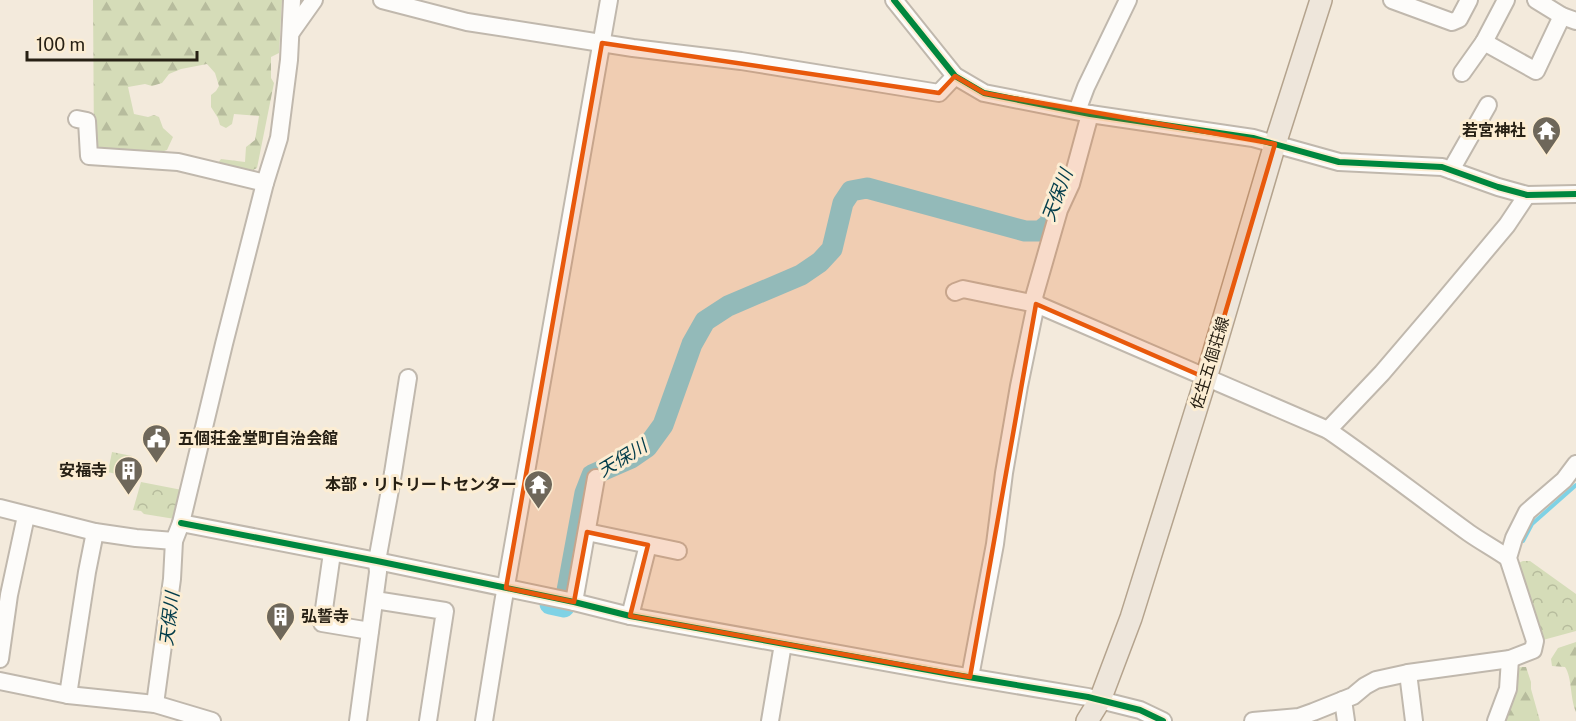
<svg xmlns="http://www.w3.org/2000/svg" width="1576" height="721" font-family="'Public Sans','Noto Sans JP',sans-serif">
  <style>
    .forest { fill: url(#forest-firs) }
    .park { fill: url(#park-crowns) }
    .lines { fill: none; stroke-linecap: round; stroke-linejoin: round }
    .stream { stroke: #7fd2e5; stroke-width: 4 }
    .river { stroke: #7fd2e5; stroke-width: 21 }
    .minor-casing { stroke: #c0b8ad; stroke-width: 20 }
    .major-casing { stroke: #b4a38d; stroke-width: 24 }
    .minor { stroke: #fdfcfa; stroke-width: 16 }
    .major { stroke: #eee6db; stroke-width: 21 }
    .cycleway-casing { stroke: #fcedd3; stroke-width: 10 }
    .cycleway { stroke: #00873e; stroke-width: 6 }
    .marked { fill: #e8590c; fill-opacity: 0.2; stroke: #e8590c; stroke-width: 4.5; stroke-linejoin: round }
    .labels { text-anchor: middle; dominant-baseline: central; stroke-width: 6; stroke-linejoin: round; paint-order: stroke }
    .poi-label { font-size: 16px; font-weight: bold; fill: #272014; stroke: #fcedd3; text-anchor: end }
    .street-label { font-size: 16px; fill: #272014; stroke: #fcedd3 }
    .water-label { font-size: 18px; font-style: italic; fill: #023c4a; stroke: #fcedd3 }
  </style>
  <defs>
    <pattern id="forest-firs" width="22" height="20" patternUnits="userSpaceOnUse" patternTransform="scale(1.5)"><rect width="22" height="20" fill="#d5dcb8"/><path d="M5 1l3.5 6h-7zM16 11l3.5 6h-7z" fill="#b7bc9d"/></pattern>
    <pattern id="park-crowns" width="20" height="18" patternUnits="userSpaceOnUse" patternTransform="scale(1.5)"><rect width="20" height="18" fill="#d5dcb8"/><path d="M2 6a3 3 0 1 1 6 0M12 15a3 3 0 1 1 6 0" fill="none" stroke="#b7bc9d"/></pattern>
  </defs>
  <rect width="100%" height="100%" fill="#f3eadc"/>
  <!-- forest -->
  <g class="forest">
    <path d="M93 0H282L279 53 271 57V78L274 83 257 168 251 171 218 163 221 159 245 162 246 147 255 140 259 116 234 114 232 124 226 128 220 125 218 118 211 107V95L216 91 219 86 215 73 207 64 181 69 169 74 162 83 152 86 145 84 128 87 134 114 148 117 154 115 159 117 163 128 173 137 167 150 156 154 94 148Z"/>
    <path d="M1576 642V712C1570 698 1572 677 1565 667L1552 666 1551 659 1558 648Z"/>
    <path d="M1521 667H1526L1531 682V689L1540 721H1499L1513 670Z"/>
  </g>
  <!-- park -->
  <g class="park">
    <path d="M112 452 132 456 128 477 108 472Z"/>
    <path d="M141 482 182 490 175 519 144 514 141 511 133 510Z"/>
    <path d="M1523 561H1530L1576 594V631L1543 640 1516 564Z"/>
  </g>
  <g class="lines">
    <!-- stream -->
    <path class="stream" d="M1523 541 1532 524 1576 485"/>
    <!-- river -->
    <path class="river" d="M550 604 564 607 585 493 592 475 631 458 647 447 663 425 692 344 705 321 728 306 801 275 820 262 832 249 843 203 851 191 867 188 1025 231H1040L1049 224 1057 202"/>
    <defs>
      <g id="minor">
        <path d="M382 0 467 22 633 48 741 61 939 93 955 76"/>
        <path d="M894 0 955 76 984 93 1090 114 1253 138 1339 162 1442 167 1498 187 1527 195 1576 194"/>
        <path d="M1392 0 1452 22 1459 19 1469 0"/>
        <path d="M1536 0 1562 16 1576 21"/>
        <path d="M292 31 314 0"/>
        <path d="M1484 42 1506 0"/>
        <path d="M1462 73 1484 42 1536 71 1562 16"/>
        <path d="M1077 111 1086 87 1128 0"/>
        <path d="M77 119 87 121 89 156 178 162 265 183"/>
        <path d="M1451 170 1488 105"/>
        <path d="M955 292 963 289 1036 304 1328 430C1376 463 1422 499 1469 533 1482 542 1495 549 1508 558"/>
        <path d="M1328 430 1382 373 1435 311 1507 225 1527 195"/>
        <path d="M0 508 95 532 136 538 174 541"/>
        <path d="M181 523 377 561 574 602 630 616 950 674 1088 697 1140 710 1163 721"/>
        <path d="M587 532 678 551"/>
        <path d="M332 553 322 623 370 631"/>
        <path d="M375 600 445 611 428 721"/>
        <path d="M574 602 596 478"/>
        <path d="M630 616 648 545"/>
        <path d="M0 659 9 595 26 516"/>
        <path d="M1408 673 1414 721"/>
        <path d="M970 677 995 544 1004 473 1019 386 1036 304 1034 297 1059 210 1071 184 1090 114"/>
        <path d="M0 681 68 695 155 704 212 721"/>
        <path d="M68 695 87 572 95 532"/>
        <path d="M1343 700 1346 721"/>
        <path d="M155 704 172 579 174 541 181 523 224 344 265 183 279 138 289 60 292 0"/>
        <path d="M358 721 378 572 377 561 393 473 408 378"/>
        <path d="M484 721 503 603 609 0"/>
        <path d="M770 721 783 644"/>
        <path d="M1253 721 1299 717 1313 712 1353 696 1365 686 1376 680 1408 673 1510 659 1533 650 1535 641 1508 558 1514 538 1527 512 1564 480 1576 464"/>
        <path d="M1496 721 1508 689 1510 659"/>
      </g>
      <path id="major" d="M1087 721 1100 700 1131 618 1206 378 1275 144 1321 0"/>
    </defs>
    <!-- minor casing -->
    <use href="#minor" class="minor-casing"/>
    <!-- major casing -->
    <use href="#major" class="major-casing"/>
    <!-- minor -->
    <use href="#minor" class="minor"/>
    <!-- major -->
    <use href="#major" class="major"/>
    <defs>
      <g id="cycleway">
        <path d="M894 0 955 76 984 93 1090 114 1253 138 1339 162 1442 167 1498 187 1527 195 1576 194"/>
        <path d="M181 523 377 561 574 602 630 616 950 674 1088 697 1140 710 1163 721"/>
      </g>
    </defs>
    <!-- cycleway casing -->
    <use href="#cycleway" class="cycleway-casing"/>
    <!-- cycleway -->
    <use href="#cycleway" class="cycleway"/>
  </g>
  <!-- marked area -->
  <path class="marked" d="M602 43 939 93 955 76 984 93 1275 144 1206 378 1036 304 970 677 630 616 648 545 587 532 574 602 506 588Z"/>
  <!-- icons -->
  <defs>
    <symbol id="temple-pin" viewBox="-11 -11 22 30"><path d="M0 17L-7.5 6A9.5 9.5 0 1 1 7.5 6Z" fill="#6e675a" stroke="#fcedd3"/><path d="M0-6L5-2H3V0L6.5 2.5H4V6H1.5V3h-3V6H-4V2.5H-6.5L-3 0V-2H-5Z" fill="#fff"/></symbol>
    <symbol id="civic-pin" viewBox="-11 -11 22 30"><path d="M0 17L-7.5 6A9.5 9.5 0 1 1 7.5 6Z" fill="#6e675a" stroke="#fcedd3"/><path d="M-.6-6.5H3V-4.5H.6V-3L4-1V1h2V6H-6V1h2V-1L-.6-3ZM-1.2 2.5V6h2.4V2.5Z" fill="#fff"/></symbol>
    <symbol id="building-pin" viewBox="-11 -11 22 30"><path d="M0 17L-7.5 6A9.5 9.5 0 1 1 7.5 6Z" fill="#6e675a" stroke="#fcedd3"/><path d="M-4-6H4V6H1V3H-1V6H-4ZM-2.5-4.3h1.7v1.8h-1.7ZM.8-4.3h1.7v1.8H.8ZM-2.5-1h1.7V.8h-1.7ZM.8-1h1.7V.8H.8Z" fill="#fff"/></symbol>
  </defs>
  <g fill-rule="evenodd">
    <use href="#temple-pin" x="1530" y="114" width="33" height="45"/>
    <use href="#civic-pin" x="140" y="422" width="33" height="45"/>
    <use href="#building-pin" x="112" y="454" width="33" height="45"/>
    <use href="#temple-pin" x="522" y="468" width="33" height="45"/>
    <use href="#building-pin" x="264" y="600" width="33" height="45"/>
  </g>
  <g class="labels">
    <!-- poi labels -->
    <g class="poi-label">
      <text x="1526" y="130">若宮神社</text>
      <text x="178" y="438" text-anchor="start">五個荘金堂町自治会館</text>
      <text x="107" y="470">安福寺</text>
      <text x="517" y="484">本部・リトリートセンター</text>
      <text x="301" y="616" text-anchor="start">弘誓寺</text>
    </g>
    <!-- street labels -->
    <g class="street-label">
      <text transform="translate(1210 363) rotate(-73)">佐生五個荘線</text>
    </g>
    <!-- water labels -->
    <g class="water-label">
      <text transform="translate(1057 195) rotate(-69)">天保川</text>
      <text transform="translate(622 458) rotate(-31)">天保川</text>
      <text transform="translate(169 619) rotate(-83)">天保川</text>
    </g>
  </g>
  <!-- scale -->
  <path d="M27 51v9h170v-9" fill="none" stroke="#272014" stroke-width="3"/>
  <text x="36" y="51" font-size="18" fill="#272014" stroke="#fcedd3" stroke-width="4.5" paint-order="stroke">100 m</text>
</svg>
